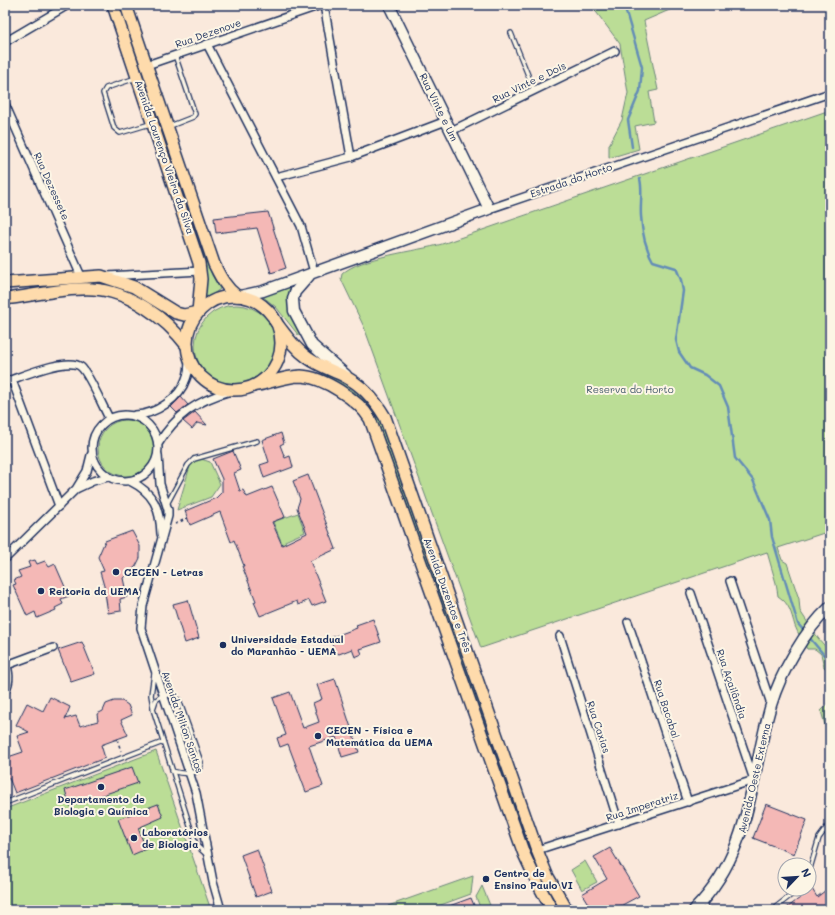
<svg xmlns="http://www.w3.org/2000/svg" width="835" height="915" font-family="Mali,sans-serif">
  <style>
    .green { fill: #bbdd96; stroke: #6b867a }
    .lines { fill: none; stroke-linecap: round; stroke-linejoin: round }
    .stream { stroke: #648db7; stroke-width: 2.5 }
    .building { fill: #f4b8b6; stroke: #1b2f5e }
    .lane-casing { stroke: #1b2f5e; stroke-width: 6 }
    .street-casing { stroke: #1b2f5e; stroke-width: 10 }
    .secondary-casing { stroke: #1b2f5e; stroke-width: 13 }
    .primary-casing { stroke: #1b2f5e; stroke-width: 14 }
    .path { stroke: #1b2f5e; stroke-width: 1.5; stroke-dasharray: 3 3; stroke-linecap: butt }
    .lane { stroke: #fcf5e5; stroke-width: 3.5 }
    .street { stroke: #fcf5e5; stroke-width: 7 }
    .secondary { stroke: #fcf5e5; stroke-width: 10 }
    .primary { stroke: #fedbac; stroke-width: 11 }
    .poi-dot { fill: #1b2f5e; stroke: #fcf5e5; stroke-width: 1.5 }
    .labels { text-anchor: middle; dominant-baseline: central; stroke-width: 4; stroke-linejoin: round; paint-order: stroke }
    .street-label { font-size: 10px; fill: #1b2f5e; stroke: #fcf5e5 }
    .park-label { font-size: 10px; fill: #435a6c; stroke: #fcf5e5 }
    .poi-label { font-size: 10px; font-weight: bold; fill: #1b2f5e; stroke: #fcf5e5; text-anchor: start }
  </style>
  <rect width="100%" height="100%" fill="#fae9dc"/>
  <filter id="ink" filterUnits="userSpaceOnUse"><feTurbulence type="fractalNoise" baseFrequency=".025" numOctaves="2"/><feDisplacementMap in="SourceGraphic" scale="8" xChannelSelector="R" yChannelSelector="G"/><feConvolveMatrix kernelMatrix="1 2 1 2 8 2 1 2 1" color-interpolation-filters="sRGB"/></filter>
  <g filter="url(#ink)">
    <!-- green -->
    <g class="green">
      <path d="M591 5H681L644 21 658 90 649 92 654 122 635 126 639 149 609 158V145L622 120 628 93 620 44Z"/>
      <path d="M830 110V531L778 548 782 560 787 563 799 599 800 611 818 638 830 652V671L824 667 821 654 815 649H807C803 641 798 634 795 626 791 613 790 604 778 596L776 583 767 552 481 648 364 327 341 279 342 274C359 257 418 251 442 244Z"/>
      <path d="M200 248H202L212 275 220 289 204 301 206 275Z"/>
      <path d="M292 285 288 299 300 334 299 336 276 307 262 296Z"/>
      <circle cx="236" cy="346" r="41"/>
      <path d="M323 373C349 386 369 398 382 425L561 910H558L529 853 377 420 359 396 322 375Z"/>
      <circle cx="126" cy="448" r="28"/>
      <path d="M193 456 210 462 220 484 211 497 177 510Z"/>
      <path d="M298 513 305 532 285 541 291 555 289 560 273 522Z"/>
      <path d="M830 702V734L827 732 821 711Z"/>
      <path d="M156 751 211 910H5V809Z"/>
      <path d="M585 861 597 882 582 890 571 870Z"/>
      <path d="M473 876 471 894 427 910H390L388 906Z"/>
      <path d="M482 886 492 910H481L476 897Z"/>
    </g>
    <g class="lines">
      <!-- stream -->
      <g class="stream">
        <path d="M624 5 642 67 640 91 628 120 632 147"/>
        <path d="M640 179C643 191 640 204 641 216 642 233 645 247 653 261L676 268 681 280 683 291 676 340 679 352 690 368 705 375 719 386 728 407 735 458 753 480 770 520 772 537 798 624 805 632"/>
        <path d="M808 636 830 662"/>
      </g>
    </g>
    <!-- building -->
    <g class="building">
      <path d="M268 212 286 268 271 273 257 228 216 233 214 218Z"/>
      <path d="M181 397 188 405 177 413 171 407Z"/>
      <path d="M195 412 207 425 197 423 192 429 183 421Z"/>
      <path d="M281 433 284 443 280 445 285 458 290 456 293 467 264 478 260 465 269 462 262 440Z"/>
      <path d="M233 451 241 470 234 473 240 491 243 490 247 497 272 487 285 517 272 522 282 545 307 533 297 508 300 499 293 481 308 475 336 549 310 561 326 601 312 606 309 600 298 605 297 601 260 616 254 602 256 601 242 566H244L234 540 231 542 220 512 190 525 185 511 216 498 222 492V479L213 459Z"/>
      <path d="M132 531 140 546V558L136 566 123 578 127 597 120 599 121 611 108 613 104 586 100 572 104 571 98 557 105 541Z"/>
      <path d="M35 560 37 564 45 561 49 567 55 564 69 596 61 599 63 604 55 608 56 610 37 618 35 612 27 616 13 585 16 584 14 580 21 577 18 571 30 567 28 562Z"/>
      <path d="M188 600 199 638 185 643 173 604Z"/>
      <path d="M373 619 381 642 360 649 362 654 355 657 352 649 339 654 335 652 330 638 357 628 356 625Z"/>
      <path d="M82 642 95 674 71 682 58 650Z"/>
      <path d="M335 679 359 752 342 757 336 737 309 746 323 786 306 792 288 744 280 747 277 738 286 735 273 698 290 692 303 728 319 722 313 703 322 699 317 685Z"/>
      <path d="M50 697 70 707 65 719 76 716 80 726 98 721 97 714 103 711 106 704 114 701H122L128 705 132 715 121 720 128 735 101 745 105 758 15 793 9 778 5 780V758L23 752 17 736 29 732 16 725 27 703 43 711Z"/>
      <path d="M132 767 138 783 70 806 65 790Z"/>
      <path d="M158 804 163 817 138 828 146 849 132 855 118 819Z"/>
      <path d="M766 804 807 820 794 854 753 838Z"/>
      <path d="M610 848 639 896 613 910H592L582 894 607 879 594 857Z"/>
      <path d="M257 849 272 891 256 897 241 855Z"/>
      <path d="M830 887V910H784L812 889 817 897Z"/>
      <path d="M471 898 476 910H441V909Z"/>
    </g>
    <g class="lines">
      <defs>
        <g id="lane">
          <path d="M511 33 534 90"/>
          <path d="M136 78 106 88 103 93 114 128 120 133 150 124"/>
          <path d="M170 126 193 117 195 114 175 55"/>
          <path d="M167 504 188 465 194 459 257 441"/>
          <path d="M153 707 151 695 154 674"/>
          <path d="M172 771C182 774 201 777 201 762L179 700 171 695H163L156 700 153 709 196 845 207 855"/>
          <path d="M5 803 163 742"/>
          <path d="M809 872 819 838 830 823"/>
          <path d="M703 902 707 910"/>
          <path d="M772 910 799 889"/>
        </g>
        <g id="street">
          <path d="M324 5 351 157"/>
          <path d="M5 42 68 5"/>
          <path d="M207 44 301 226 314 272"/>
          <path d="M147 65 321 5"/>
          <path d="M5 104 81 276"/>
          <path d="M451 131 615 51"/>
          <path d="M276 177 351 157 446 121"/>
          <path d="M489 209 830 93"/>
          <path d="M107 276 201 271"/>
          <path d="M12 380 59 506"/>
          <path d="M5 382C20 377 68 356 81 367 89 374 103 407 109 418"/>
          <circle cx="125" cy="448" r="33"/>
          <path d="M135 415C155 415 180 398 186 379 189 372 189 365 189 358"/>
          <path d="M158 444C177 414 196 401 231 391"/>
          <path d="M158 455 160 484 168 510V516L143 606 141 628 196 793 213 882 221 910"/>
          <path d="M130 481C154 493 160 508 161 534"/>
          <path d="M78 488 93 481 108 477"/>
          <path d="M5 559 76 489 87 471 91 455"/>
          <path d="M730 581 771 704"/>
          <path d="M628 622 688 802"/>
          <path d="M560 636 619 824"/>
          <path d="M5 660C9 671 11 681 5 691"/>
          <path d="M7 665 53 648"/>
          <path d="M537 850 754 780 691 593"/>
        </g>
        <g id="secondary">
          <path d="M309 276 295 292 293 299 294 311 312 345 346 375"/>
          <path d="M240 296 263 291 489 209 389 5"/>
          <path d="M694 910C753 851 749 779 771 705 781 672 805 630 830 607"/>
        </g>
        <g id="primary">
          <path d="M113 5 199 263 201 279 198 312"/>
          <path d="M126 5 214 264C220 276 225 287 237 296"/>
          <path d="M5 283 101 276 134 287 176 313 184 315 198 312"/>
          <circle cx="234" cy="343" r="47"/>
          <path d="M5 299C31 296 68 287 93 289 129 291 166 318 187 346"/>
          <path d="M275 321C285 334 294 348 308 358 319 366 332 370 344 376 362 385 375 400 385 417L537 850 547 875 567 910"/>
          <path d="M258 385C271 382 287 376 301 376 323 377 359 400 370 419L524 854 538 884 552 910"/>
        </g>
      </defs>
      <!-- lane casing -->
      <use href="#lane" class="lane-casing"/>
      <!-- street casing -->
      <use href="#street" class="street-casing"/>
      <!-- secondary casing -->
      <use href="#secondary" class="secondary-casing"/>
      <!-- primary casing -->
      <use href="#primary" class="primary-casing"/>
      <!-- path -->
      <g class="path">
        <path d="M175 524 188 518"/>
        <path d="M117 739 121 751"/>
      </g>
      <!-- lane -->
      <use href="#lane" class="lane"/>
      <!-- street -->
      <use href="#street" class="street"/>
      <!-- secondary -->
      <use href="#secondary" class="secondary"/>
      <!-- primary -->
      <use href="#primary" class="primary"/>
    </g>
  </g>
  <!-- markers -->
  <g class="poi-dot">
    <circle cx="116" cy="572" r="4"/>
    <circle cx="41" cy="591" r="4"/>
    <circle cx="223" cy="645" r="4"/>
    <circle cx="318" cy="736" r="4"/>
    <circle cx="101" cy="787" r="4"/>
    <circle cx="134" cy="838" r="4"/>
    <circle cx="486" cy="879" r="4"/>
  </g>
  <g class="labels">
    <!-- street labels -->
    <g class="street-label">
      <text transform="translate(208 33) rotate(-19)">Rua Dezenove</text>
      <text transform="translate(529 82) rotate(-26)">Rua Vinte e Dois</text>
      <text transform="translate(439 107) rotate(64)">Rua Vinte e Um</text>
      <text transform="translate(165 157) rotate(71)">Avenida Lourenço Vieira da Silva</text>
      <text transform="translate(571 180) rotate(-19)">Estrada do Horto</text>
      <text transform="translate(52 186) rotate(66)">Rua Dezessete</text>
      <text transform="translate(448 595) rotate(70)">Avenida Duzentos e Três</text>
      <text transform="translate(732 684) rotate(71)">Rua Açailândia</text>
      <text transform="translate(667 709) rotate(72)">Rua Bacabal</text>
      <text transform="translate(183 722) rotate(71)">Avenida Milton Santos</text>
      <text transform="translate(599 727) rotate(72)">Rua Caxias</text>
      <text transform="translate(754 778) rotate(-77)">Avenida Oeste Externa</text>
      <text transform="translate(642 806) rotate(-18)">Rua Imperatriz</text>
    </g>
    <!-- park labels -->
    <g class="park-label">
      <text x="630" y="389">Reserva do Horto</text>
    </g>
    <!-- poi labels -->
    <g class="poi-label">
      <text x="124" y="572">CECEN - Letras</text>
      <text x="49" y="591">Reitoria da UEMA</text>
      <text x="231" y="639">Universidade Estadual<tspan x="231" dy="12">do Maranhão - UEMA</tspan></text>
      <text x="326" y="730">CECEN - Física e<tspan x="326" dy="12">Matemática da UEMA</tspan></text>
      <text x="101" y="799" text-anchor="middle">Departamento de<tspan x="101" dy="12">Biologia e Química</tspan></text>
      <text x="142" y="832">Laboratórios<tspan x="142" dy="12">de Biologia</tspan></text>
      <text x="494" y="873">Centro de<tspan x="494" dy="12">Ensino Paulo VI</tspan></text>
    </g>
  </g>
  <!-- margin -->
  <rect width="835" height="915" fill="none" stroke="#fcf5e5" stroke-width="20"/>
  <rect x="10" y="10" width="815" height="895" fill="none" stroke="#1b2f5e" stroke-width="1.5" filter="url(#ink)"/>
  <!-- north arrow -->
  <g transform="translate(797 877) rotate(65)"><circle r="19" fill="#fcf5e5" stroke="#a2a6af"/>
  <path d="M0-3L7 15L0 10L-7 15Z" fill="#1b2f5e"/>
  <text y="-6" font-size="11" font-weight="bold" text-anchor="middle" fill="#1b2f5e">N</text>
  </g>
</svg>
